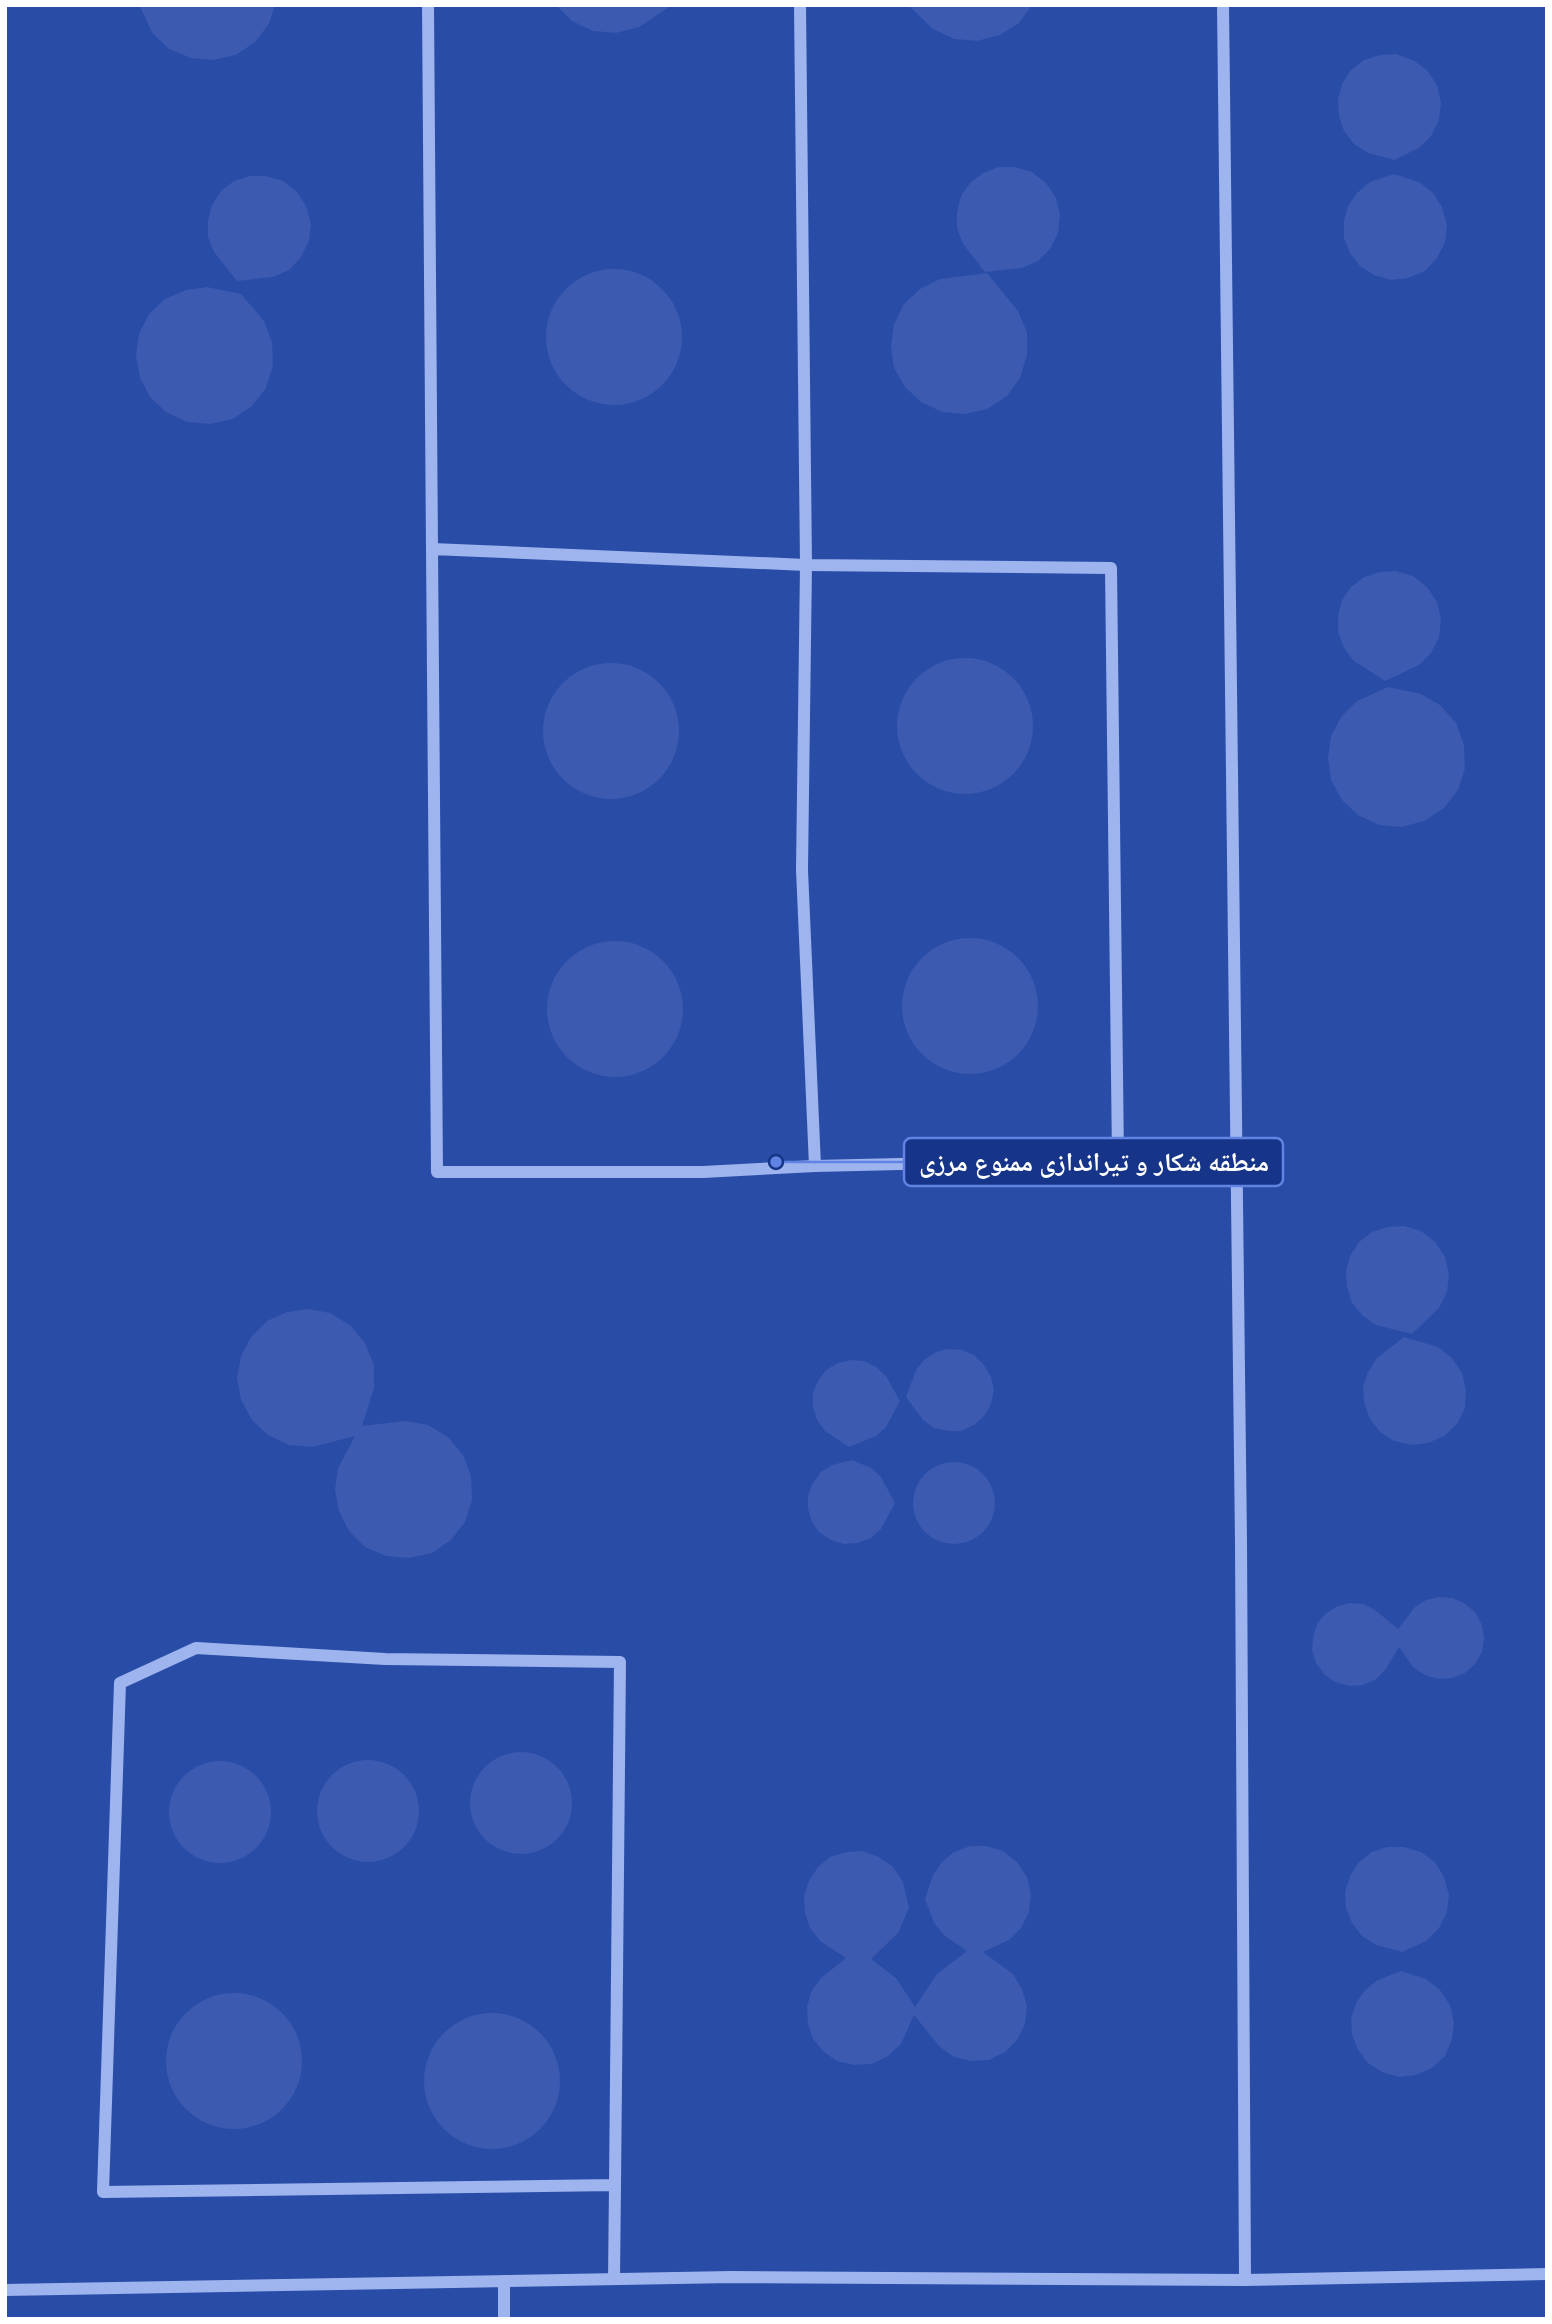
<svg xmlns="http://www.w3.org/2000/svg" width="1552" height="2324" font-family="Raleway,'Noto Naskh Arabic',sans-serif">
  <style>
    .green { fill: #294ca7 }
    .building { fill: #3b5ab0 }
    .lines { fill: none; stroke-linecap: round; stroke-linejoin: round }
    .minor { stroke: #9eb4ee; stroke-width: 12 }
    .leader { fill: none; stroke: #6183e4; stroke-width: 2.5 }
    .callout-dot { fill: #6183e4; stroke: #173588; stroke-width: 2.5 }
    .callout { fill: #173588; stroke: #6183e4; stroke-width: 2.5 }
    .callout-label { font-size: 26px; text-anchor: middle; font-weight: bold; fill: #fff }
  </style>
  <rect width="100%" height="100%" fill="#173588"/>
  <!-- green -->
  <rect class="green" x="5" y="5" width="1542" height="2314"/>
  <!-- building -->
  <g class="building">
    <path d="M139 5H275L269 24 255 42 236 55 213 60 191 58 169 49 153 34Z"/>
    <path d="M556 5H672L639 27 616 33 593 31 572 21Z"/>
    <path d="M908 5H1032L1019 23 1000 35 977 41 954 39 933 29Z"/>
    <path d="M1396 54 1413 60 1427 70 1437 85 1441 102 1439 120 1431 136 1419 148 1394 160 1368 153 1354 144 1344 131 1339 116 1338 100 1342 84 1351 70 1364 60 1380 55Z"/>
    <path d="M999 167H1015L1032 172 1046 183 1056 198 1060 215 1058 233 1050 249 1038 261 1022 268 985 272 963 244 957 228V212L961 196 970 183 983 173Z"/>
    <path d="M1394 174 1419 182 1433 193 1442 207 1447 225 1445 242 1437 258 1425 271 1408 278 1391 280 1374 275 1360 266 1350 253 1344 238V221L1348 206 1357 193 1370 182Z"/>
    <path d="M250 176H266L283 181 297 192 306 206 311 224 309 241 301 257 289 270 273 277 237 281 214 252 208 237V221L212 205 221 191 234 181Z"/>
    <circle cx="614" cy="337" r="68"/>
    <path d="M987 273 1018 311 1027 332V355L1020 378 1007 396 987 409 965 414 942 412 921 402 905 387 894 368 891 346 894 324 904 304 920 289 940 279Z"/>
    <path d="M207 287 241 294 264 321 272 342 273 365 266 388 252 406 233 419 210 424 187 422 166 412 150 397 140 378 136 356 139 334 149 314 165 299 186 290Z"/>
    <path d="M1396 571 1413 576 1427 587 1437 602 1441 619 1439 637 1431 653 1419 665 1385 681 1354 661 1344 648 1338 632V616L1342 600 1351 587 1364 577 1380 572Z"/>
    <circle cx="965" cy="726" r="68"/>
    <circle cx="611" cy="731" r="68"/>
    <path d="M1388 687 1421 694 1440 705 1456 723 1464 745 1465 768 1458 790 1444 808 1424 821 1402 827 1379 825 1358 815 1342 800 1331 780 1328 758 1331 736 1341 717 1357 701Z"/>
    <circle cx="970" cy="1006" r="68"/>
    <circle cx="615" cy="1009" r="68"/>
    <path d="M1404 1226 1421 1231 1435 1242 1445 1257 1449 1274 1447 1292 1439 1308 1412 1334 1376 1325 1363 1316 1352 1303 1347 1287 1346 1271 1350 1256 1359 1242 1372 1232 1388 1227Z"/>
    <path d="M309 1309 330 1313 350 1325 365 1343 374 1365V1388L362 1426 406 1421 428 1425 448 1437 463 1455 471 1476 472 1500 465 1522 451 1540 432 1553 409 1558 386 1556 365 1547 349 1531 339 1511 335 1490 338 1468 355 1436 312 1447 289 1445 268 1435 252 1420 241 1400 237 1378 241 1356 251 1337 267 1321 287 1312Z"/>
    <path d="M1404 1337 1438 1347 1452 1358 1462 1373 1466 1390 1465 1408 1457 1424 1444 1436 1428 1443 1411 1445 1394 1441 1380 1432 1370 1419 1364 1403 1363 1387 1368 1372 1377 1358Z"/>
    <path d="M948 1349 962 1350 974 1355 984 1365 991 1377 994 1390 991 1404 984 1416 974 1425 961 1431H948L934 1428 923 1420 906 1397 916 1370 924 1360 936 1352Z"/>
    <path d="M851 1360 864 1361 876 1367 886 1376 900 1401 886 1427 876 1436 849 1447 825 1431 817 1420 813 1407V1393L818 1381 826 1370 838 1363Z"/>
    <path d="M852 1460 871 1468 881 1477 895 1503 881 1529 871 1538 858 1543 844 1544 831 1540 819 1532 812 1522 808 1509V1495L813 1483 821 1472 832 1465Z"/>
    <circle cx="954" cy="1503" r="41"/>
    <path d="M1439 1597 1452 1598 1464 1603 1475 1612 1482 1625 1484 1638 1482 1652 1475 1664 1465 1673 1452 1678 1438 1679 1425 1675 1413 1667 1399 1647 1385 1670 1375 1680 1363 1685 1349 1686 1335 1682 1324 1674 1316 1663 1312 1650 1313 1637 1317 1624 1325 1614 1336 1607 1349 1603 1363 1604 1375 1610 1398 1629 1415 1607 1426 1600Z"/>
    <circle cx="521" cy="1803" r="51"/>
    <circle cx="368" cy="1811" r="51"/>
    <circle cx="220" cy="1812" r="51"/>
    <path d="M970 1846H986L1003 1851 1017 1862 1027 1877 1031 1894 1029 1912 1021 1928 1009 1940 983 1952 1013 1974 1022 1989 1027 2006 1025 2024 1017 2040 1005 2052 989 2060 971 2061 954 2057 940 2047 914 2015 901 2044 888 2056 872 2064 854 2065 837 2061 824 2052 813 2039 808 2024 807 2007 811 1992 821 1978 846 1958 820 1941 810 1928 805 1913 804 1896 809 1881 818 1867 830 1857 846 1852 862 1851 879 1857 893 1867 903 1882 909 1908 898 1933 871 1959 896 1978 915 2007 937 1974 967 1951 945 1936 934 1923 925 1899 933 1875 942 1862 954 1852Z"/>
    <path d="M1387 1847H1404L1421 1852 1435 1862 1444 1877 1449 1895 1447 1912 1439 1928 1426 1941 1402 1952 1376 1945 1362 1936 1352 1923 1346 1908 1345 1892 1350 1876 1359 1862 1372 1852Z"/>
    <path d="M1401 1971 1426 1979 1440 1990 1450 2005 1454 2022 1452 2039 1445 2056 1432 2068 1416 2075 1399 2077 1382 2072 1368 2063 1358 2050 1352 2035 1351 2019 1356 2003 1365 1990 1378 1980Z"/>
    <circle cx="234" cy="2061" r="68"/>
    <circle cx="492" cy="2081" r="68"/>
  </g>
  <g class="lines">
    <!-- minor -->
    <g class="minor">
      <path d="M428 5 432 549"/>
      <path d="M800 5 806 565 802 870 815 1166"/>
      <path d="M1223 5 1241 1542 1245 2280"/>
      <path d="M432 549 806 565 1111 568 1118 1159 815 1166 703 1172H437Z"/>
      <path d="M614 2279 615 2185 103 2192 120 1683 196 1648 385 1659 620 1662 615 2185"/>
      <path d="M504 2281V2319"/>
      <path d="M5 2290 732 2277 1245 2280 1547 2274"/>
    </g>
  </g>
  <!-- callouts -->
  <path class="leader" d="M776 1162L904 1162"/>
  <circle class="callout-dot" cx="776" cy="1162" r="7"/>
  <rect class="callout" x="904" y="1138" width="379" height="48" rx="7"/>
  <g class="callout-label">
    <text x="1094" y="1171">منطقه شکار و تیراندازی ممنوع مرزی</text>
  </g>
  <!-- border -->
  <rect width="1552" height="2324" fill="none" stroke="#ffffff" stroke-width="14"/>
</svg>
